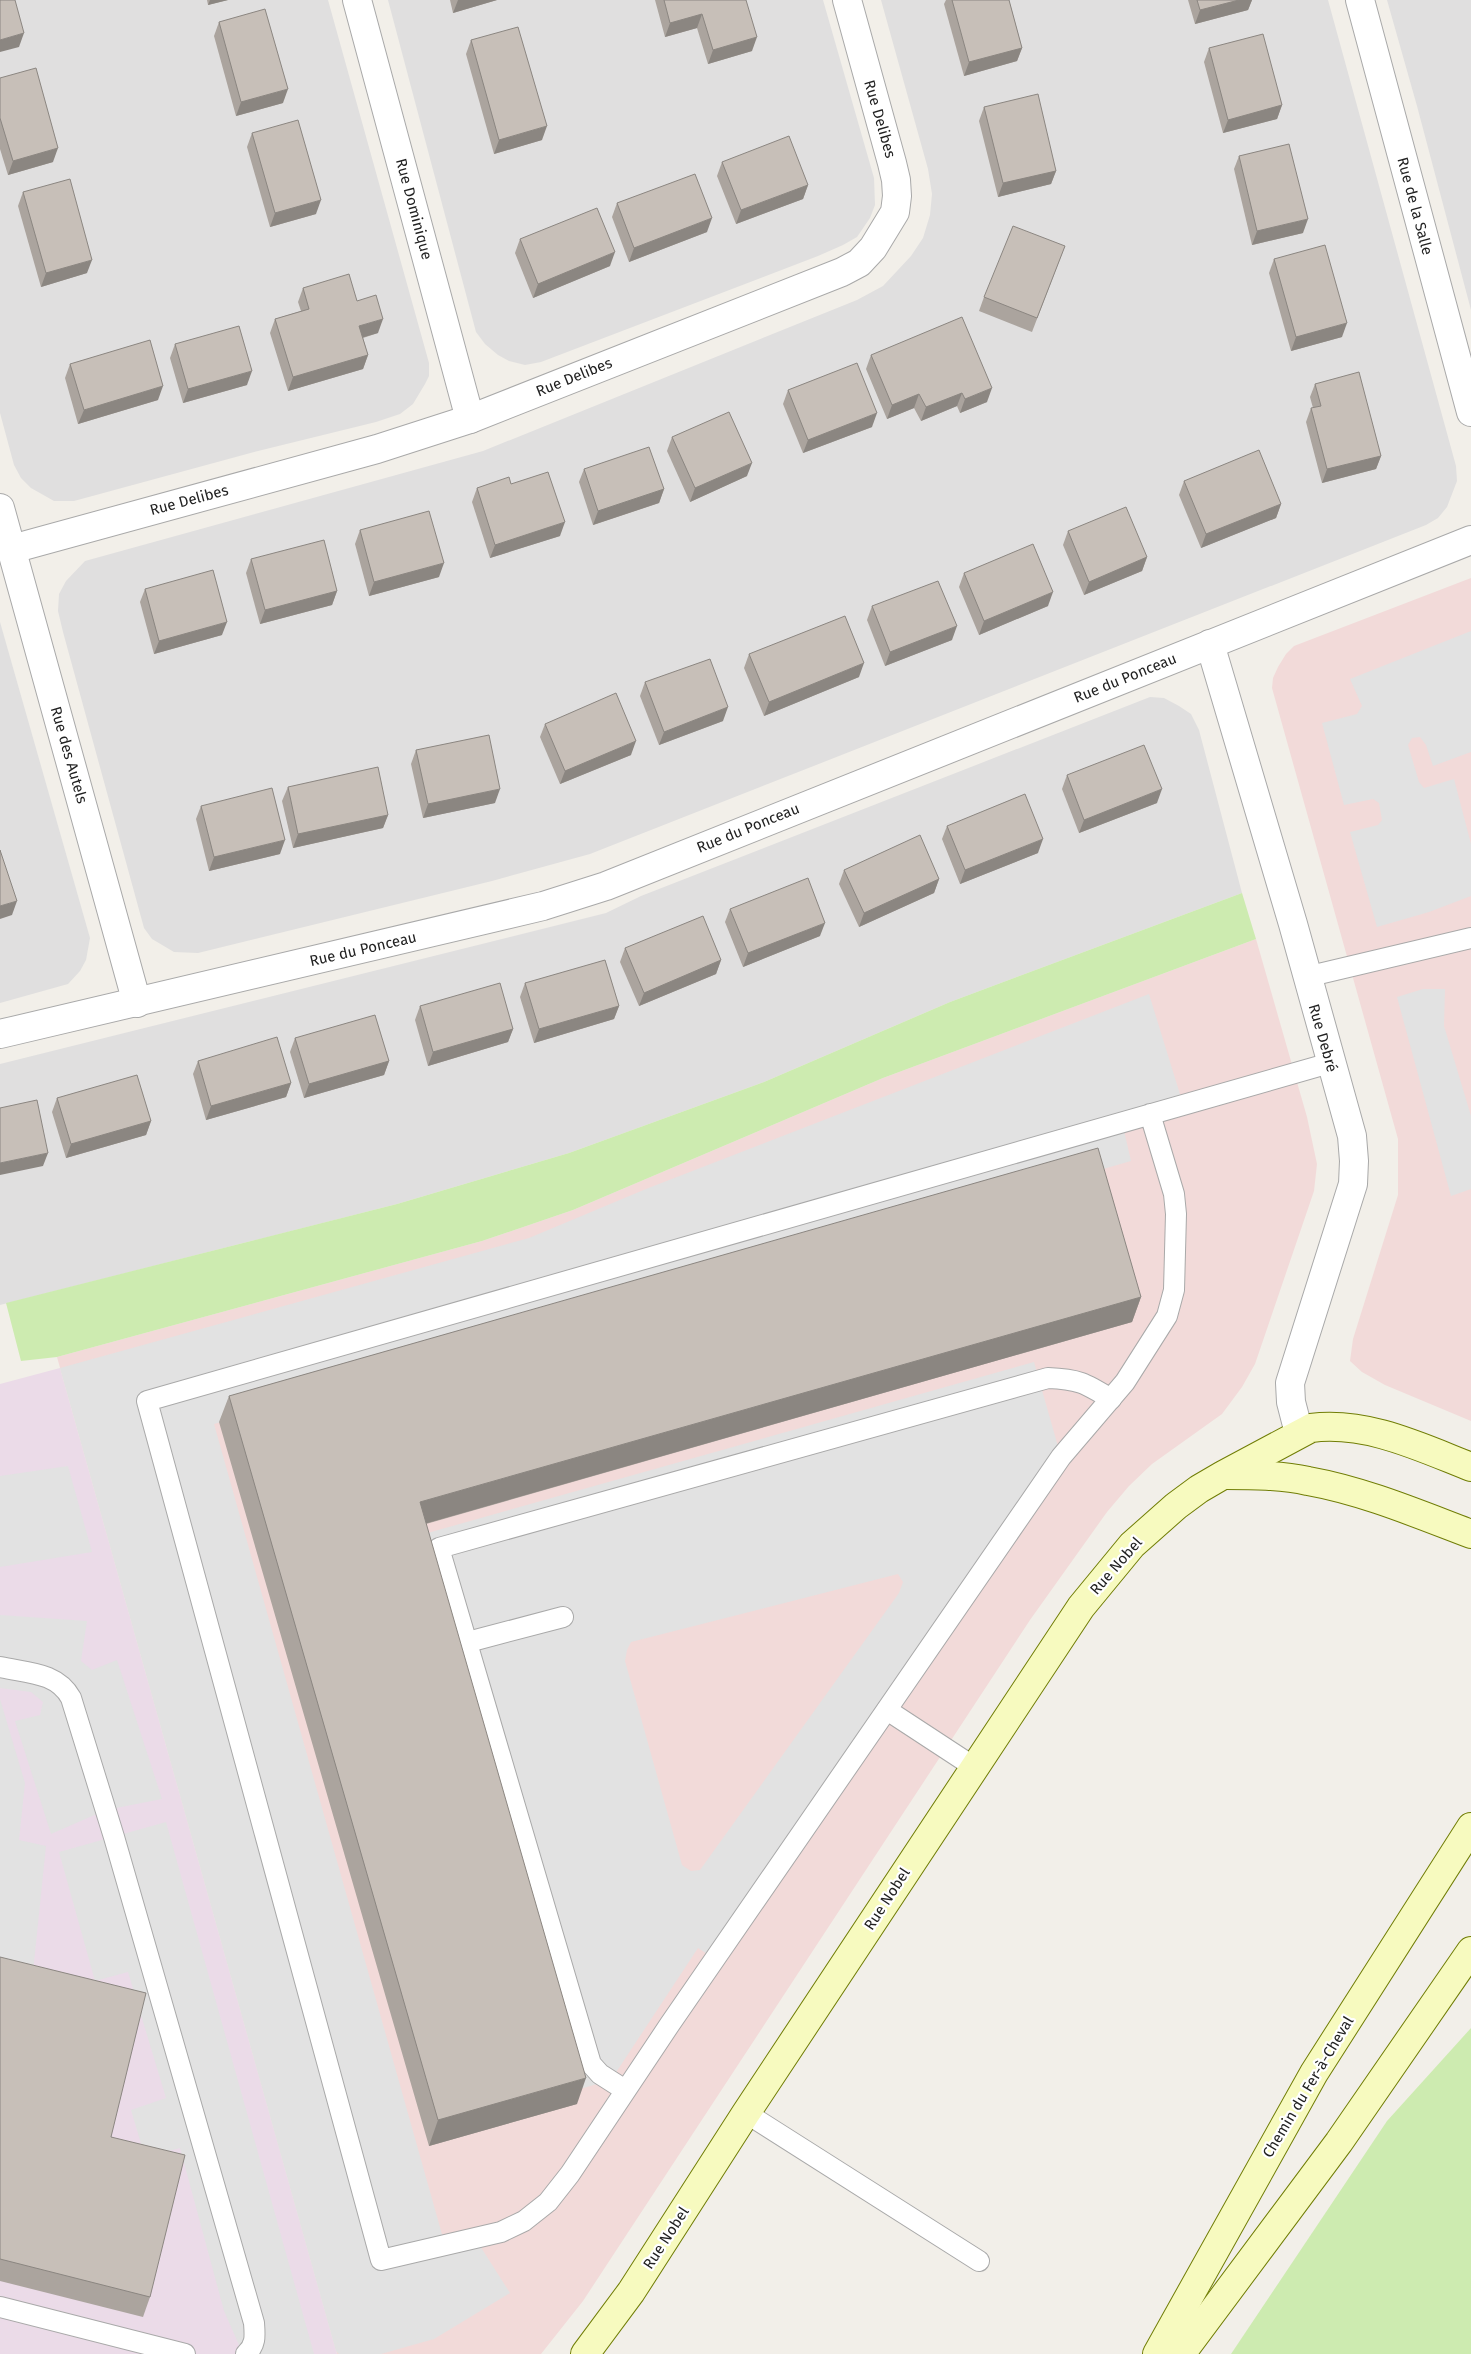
<svg xmlns="http://www.w3.org/2000/svg" width="1471" height="2354" font-family="'Fira Sans',sans-serif">
  <style>
    .residential { fill: #e0dfdf }
    .commercial { fill: #f2dad9 }
    .industrial { fill: #ebdbe8 }
    .grass { fill: #cdebb0 }
    .parking { fill: #e2e2e2; fill-rule: evenodd }
    .lines { fill: none; stroke-linecap: round; stroke-linejoin: round }
    .lane-casing { stroke: #a9a9a9; stroke-width: 22 }
    .street-casing { stroke: #a9a9a9; stroke-width: 30 }
    .secondary-casing { stroke: #707d05; stroke-width: 30 }
    .lane { stroke: #fff; stroke-width: 20 }
    .street { stroke: #fff; stroke-width: 28 }
    .secondary { stroke: #f7fabf; stroke-width: 28 }
    .wall { fill: #aba49e }
    .shaded-wall { fill: #8b8681 }
    .building { fill: #c7bfb8; stroke: #8b8681 }
    .labels { text-anchor: middle; dominant-baseline: central; stroke-width: 4.5; stroke-linejoin: round; paint-order: stroke }
    .street-label { font-size: 15px; fill: #222; stroke: #fff }
  </style>
  <rect width="100%" height="100%" fill="#f2efe9"/>
  <!-- residential -->
  <g class="residential">
    <path d="M0 0H328L429 363V376L425 384 413 404 400 414 376 422 258 451 74 501H54L31 488 21 478 14 465 0 413Z"/>
    <path d="M388 0H823L874 178 875 205 870 218 857 237 843 245 818 256 541 362 525 365 509 361 498 355 485 344 476 332Z"/>
    <path d="M881 0H1328L1456 466 1457 481 1447 507 1438 518 1426 525 590 854 492 881 198 953 174 952 152 939 144 928 63 632 58 611 59 594 66 581 85 561 483 451 857 300 883 286 911 256 923 238 930 215 932 194 928 169Z"/>
    <path d="M1387 0H1471V310L1417 106Z"/>
    <path d="M0 622 90 938 86 960 80 971 68 984 0 1003Z"/>
    <path d="M1150 697 1164 698 1179 706 1191 714 1199 730 1242 893 950 1002 764 1082 569 1153 397 1204 0 1305V1064L606 913 641 896Z"/>
  </g>
  <!-- commercial -->
  <g class="commercial">
    <path d="M1471 578V1421L1385 1385 1362 1372 1350 1361 1353 1339 1398 1195V1139L1272 688 1273 678 1278 667 1286 654 1294 646Z"/>
    <path d="M1256 939 1307 1117 1317 1164 1314 1191 1255 1364 1242 1387 1222 1414 1152 1464 1129 1486 1107 1512 1030 1620 583 2301 541 2354H337L57 1357 482 1241 573 1210 883 1078Z"/>
  </g>
  <!-- industrial -->
  <path class="industrial" d="M60 1368 337 2354H0V1384Z"/>
  <!-- grass -->
  <g class="grass">
    <path d="M1242 893 1256 939 883 1078 573 1210 482 1241 57 1357 21 1361 6 1303 397 1204 569 1153 764 1082 950 1002Z"/>
    <path d="M1471 2028V2354H1231L1387 2121Z"/>
  </g>
  <!-- parking -->
  <g class="parking">
    <path d="M1471 631V752L1433 766 1426 745 1420 737 1412 738 1408 745 1419 782 1424 788 1454 779 1471 844V896L1429 912 1377 927 1350 832 1378 825 1382 820 1379 803 1373 799 1344 805 1322 723 1357 714 1362 706 1350 679Z"/>
    <path d="M1423 989H1445L1444 1026 1471 1116V1189L1451 1196 1397 997Z"/>
    <path d="M1149 994 1183 1104 1122 1122 1131 1161 214 1424 445 2245 475 2238 510 2293 434 2339 381 2354H339L336 2351 60 1368 529 1238 646 1189Z"/>
    <path d="M1034 1362 1061 1457 715 1959 698 1948 611 2080 580 2089 417 1536ZM898 1574 903 1582 899 1593 700 1870 691 1871 682 1865 625 1661 627 1650 631 1642Z"/>
    <path d="M68 1466 92 1552 0 1567V1476Z"/>
    <path d="M0 1615 87 1621 81 1661 92 1670 117 1660 162 1799 106 1810 51 1834 15 1721 40 1715 43 1702 31 1692 0 1688Z"/>
    <path d="M0 1699 25 1783 19 1840 46 1846 33 1972 0 1964Z"/>
    <path d="M166 1822 314 2354H243L224 2311 180 2148 145 2157 131 2110 166 2098 128 1972 95 1981 59 1852Z"/>
  </g>
  <g class="lines">
    <defs>
      <g id="lane">
        <path d="M1306 977 1471 938"/>
        <path d="M1150 1114 1174 1194 1176 1214 1174 1290 1167 1316 1125 1382 1061 1457 670 2024 570 2174 548 2202 524 2221 501 2232 381 2260 147 1401 1330 1063"/>
        <path d="M468 1642 563 1617"/>
        <path d="M0 1667C27 1673 57 1672 71 1698L114 1837 254 2323C255 2336 256 2345 246 2354"/>
        <path d="M887 1710 974 1767"/>
        <path d="M625 2090 600 2074 591 2064 439 1548 1048 1378C1078 1379 1085 1383 1111 1399"/>
        <path d="M746 2113 979 2261"/>
        <path d="M0 2307 185 2354"/>
      </g>
      <g id="street">
        <path d="M357 0 470 419"/>
        <path d="M1360 0 1471 412"/>
        <path d="M0 508 137 1003"/>
        <path d="M12 549 377 449 470 419 842 272 859 263 873 248 895 212 897 196 896 180 892 163 847 0"/>
        <path d="M1210 644 1293 924 1352 1136 1354 1161 1353 1184 1290 1383 1291 1402 1299 1433"/>
        <path d="M0 1034 543 906 606 886 1471 540"/>
      </g>
      <g id="secondary">
        <path d="M1225 1475C1252 1475 1281 1475 1308 1481 1364 1491 1418 1514 1471 1534"/>
        <path d="M585 2354 631 2292 746 2113 1081 1607 1132 1545 1176 1506 1199 1489 1223 1475 1311 1428C1367 1421 1420 1447 1471 1467"/>
        <path d="M1157 2354 1314 2073 1471 1827"/>
        <path d="M1181 2354 1339 2142 1471 1951"/>
      </g>
    </defs>
    <!-- lane casing -->
    <use href="#lane" class="lane-casing"/>
    <!-- street casing -->
    <use href="#street" class="street-casing"/>
    <!-- secondary casing -->
    <use href="#secondary" class="secondary-casing"/>
    <!-- lane -->
    <use href="#lane" class="lane"/>
    <!-- street -->
    <use href="#street" class="street"/>
    <!-- secondary -->
    <use href="#secondary" class="secondary"/>
  </g>
  <!-- wall -->
  <g class="wall">
    <path d="M207 0H228L208 5Z"/>
    <path d="M450 0H497L453 13Z"/>
    <path d="M655 0H746L752 51 708 64 697 28 665 37Z"/>
    <path d="M946 0H1009L1022 48 1017 61 964 76 944 4Z"/>
    <path d="M1188 0H1252L1248 10 1195 24Z"/>
    <path d="M219 22 283 103 236 116 214 36Z"/>
    <path d="M471 40 542 140 494 154 466 54Z"/>
    <path d="M1209 48 1282 105 1277 119 1223 133 1204 62Z"/>
    <path d="M0 78 53 162 8 175 0 149Z"/>
    <path d="M984 107 1056 171 1051 184 998 197 979 121Z"/>
    <path d="M252 133 316 214 270 227 247 147Z"/>
    <path d="M1239 156 1303 233 1252 245 1234 169Z"/>
    <path d="M722 162 808 185 803 199 736 224 717 176Z"/>
    <path d="M23 192 87 273 41 287 18 206Z"/>
    <path d="M617 203 707 232 629 262 612 217Z"/>
    <path d="M520 239 610 266 533 298 515 253Z"/>
    <path d="M1065 246 1032 332 979 311 984 297Z"/>
    <path d="M1274 259 1342 337 1291 351 1269 273Z"/>
    <path d="M303 288 378 333 363 338 368 355 363 369 288 391 270 333 275 319 301 311 298 302Z"/>
    <path d="M175 344 247 385 183 403 170 358Z"/>
    <path d="M871 355 987 402 960 413 957 406 921 421 914 408 887 419 866 369Z"/>
    <path d="M70 364 158 400 78 424 65 378Z"/>
    <path d="M1315 384 1381 456 1376 469 1322 483 1306 422 1311 408H1313L1310 397Z"/>
    <path d="M788 390 872 427 803 453 783 404Z"/>
    <path d="M672 437 747 476 690 502 667 451Z"/>
    <path d="M584 469 664 489 659 503 593 525 579 482Z"/>
    <path d="M1184 481 1281 504 1276 518 1201 548 1179 495Z"/>
    <path d="M511 484 560 536 490 558 472 502 477 488Z"/>
    <path d="M360 530 439 577 369 596 355 544Z"/>
    <path d="M1068 531 1147 557 1142 571 1084 595 1063 545Z"/>
    <path d="M251 559 337 591 332 605 260 624 246 573Z"/>
    <path d="M964 573 1048 606 979 635 959 587Z"/>
    <path d="M145 589 222 635 154 654 140 602Z"/>
    <path d="M872 606 952 640 885 666 867 620Z"/>
    <path d="M749 654 859 677 764 716 744 668Z"/>
    <path d="M645 682 723 721 659 745 640 696Z"/>
    <path d="M545 724 631 755 560 784 540 737Z"/>
    <path d="M416 750 495 803 423 818 411 764Z"/>
    <path d="M1067 775 1157 803 1079 833 1062 789Z"/>
    <path d="M288 787 388 815 383 828 293 848 282 801Z"/>
    <path d="M201 806 280 854 209 871 196 819Z"/>
    <path d="M947 826 1038 853 960 884 942 839Z"/>
    <path d="M844 870 939 879 934 893 859 927 839 884Z"/>
    <path d="M730 909 820 936 743 967 725 922Z"/>
    <path d="M625 948 721 960 716 974 639 1006 620 962Z"/>
    <path d="M525 983 619 1006 614 1019 534 1043 520 997Z"/>
    <path d="M420 1006 513 1029 508 1042 428 1066 415 1020Z"/>
    <path d="M295 1038 389 1061 384 1075 304 1098 290 1052Z"/>
    <path d="M198 1061 291 1083 286 1097 206 1120 193 1074Z"/>
    <path d="M57 1098 151 1121 146 1135 66 1158 52 1112Z"/>
    <path d="M1141 1297 1132 1322 426 1524 577 2104 429 2146 219 1422 229 1396Z"/>
    <path d="M0 1957 111 2137 150 2297 143 2317 0 2281Z"/>
  </g>
  <!-- shaded-wall -->
  <g class="shaded-wall">
    <path d="M210 0H228L208 5Z"/>
    <path d="M458 0H497L453 13Z"/>
    <path d="M1239 0H1252L1248 10 1195 24 1200 10Z"/>
    <path d="M702 14 697 28 665 37 670 23Z"/>
    <path d="M24 33 19 47 0 52V40Z"/>
    <path d="M757 37 752 51 708 64 713 50Z"/>
    <path d="M1022 48 1017 61 964 76 969 62Z"/>
    <path d="M288 89 283 103 236 116 241 102Z"/>
    <path d="M1282 105 1277 119 1223 133 1228 120Z"/>
    <path d="M547 126 542 140 494 154 499 140Z"/>
    <path d="M58 148 53 162 8 175 13 161Z"/>
    <path d="M1056 171 1051 184 998 197 1003 183Z"/>
    <path d="M808 185 803 199 736 224 741 210Z"/>
    <path d="M321 200 316 214 270 227 275 213Z"/>
    <path d="M712 218 707 232 629 262 634 248Z"/>
    <path d="M1308 219 1303 233 1252 245 1257 231Z"/>
    <path d="M615 252 610 266 533 298 538 284Z"/>
    <path d="M92 260 87 273 41 287 46 273Z"/>
    <path d="M383 319 378 333 354 340 359 326Z"/>
    <path d="M1347 323 1342 337 1291 351 1296 337Z"/>
    <path d="M368 355 363 369 288 391 293 377Z"/>
    <path d="M252 371 247 385 183 403 188 389Z"/>
    <path d="M163 386 158 400 78 424 84 410Z"/>
    <path d="M992 388 987 402 960 413 965 399Z"/>
    <path d="M962 393 957 406 921 421 926 407Z"/>
    <path d="M919 394 914 408 887 419 892 405Z"/>
    <path d="M877 413 872 427 803 453 808 440Z"/>
    <path d="M1381 456 1376 469 1322 483 1327 469Z"/>
    <path d="M752 463 747 476 690 502 695 488Z"/>
    <path d="M664 489 659 503 593 525 598 511Z"/>
    <path d="M1281 504 1276 518 1201 548 1206 534Z"/>
    <path d="M565 522 560 536 490 558 495 545Z"/>
    <path d="M1147 557 1142 571 1084 595 1089 582Z"/>
    <path d="M444 563 439 577 369 596 374 582Z"/>
    <path d="M337 591 332 605 260 624 265 610Z"/>
    <path d="M1053 592 1048 606 979 635 984 621Z"/>
    <path d="M227 622 222 635 154 654 159 641Z"/>
    <path d="M957 626 952 640 885 666 890 652Z"/>
    <path d="M864 663 859 677 764 716 769 702Z"/>
    <path d="M728 707 723 721 659 745 664 732Z"/>
    <path d="M636 741 631 755 560 784 565 771Z"/>
    <path d="M500 789 495 803 423 818 428 804Z"/>
    <path d="M1162 789 1157 803 1079 833 1084 820Z"/>
    <path d="M388 815 383 828 293 848 298 834Z"/>
    <path d="M1043 839 1038 853 960 884 965 870Z"/>
    <path d="M285 840 280 854 209 871 214 857Z"/>
    <path d="M939 879 934 893 859 927 864 913Z"/>
    <path d="M17 901 12 915 0 919V906Z"/>
    <path d="M825 923 820 936 743 967 748 953Z"/>
    <path d="M721 960 716 974 639 1006 644 993Z"/>
    <path d="M619 1006 614 1019 534 1043 539 1029Z"/>
    <path d="M513 1029 508 1042 428 1066 433 1052Z"/>
    <path d="M389 1061 384 1075 304 1098 309 1084Z"/>
    <path d="M291 1083 286 1097 206 1120 211 1106Z"/>
    <path d="M151 1121 146 1135 66 1158 71 1144Z"/>
    <path d="M48 1153 43 1166 0 1175V1163Z"/>
    <path d="M1141 1297 1132 1322 410 1528 420 1502Z"/>
    <path d="M586 2078 577 2104 429 2146 438 2120Z"/>
  </g>
  <!-- building -->
  <g class="building">
    <path d="M0 0H15L24 33 0 40Z"/>
    <path d="M664 0H746L757 37 713 50 702 14 670 23Z"/>
    <path d="M952 0H1009L1022 48 969 62Z"/>
    <path d="M1197 0H1239L1200 10Z"/>
    <path d="M265 9 288 89 241 102 219 22Z"/>
    <path d="M518 27 547 126 499 140 471 40Z"/>
    <path d="M1263 34 1282 105 1228 120 1209 48Z"/>
    <path d="M36 68 58 148 13 161 0 118V78Z"/>
    <path d="M1038 94 1056 171 1003 183 984 107Z"/>
    <path d="M298 120 321 200 275 213 252 133Z"/>
    <path d="M789 136 808 185 741 210 722 162Z"/>
    <path d="M1289 144 1308 219 1257 231 1239 156Z"/>
    <path d="M695 174 712 218 634 248 617 203Z"/>
    <path d="M70 179 92 260 46 273 23 192Z"/>
    <path d="M597 208 615 252 538 284 520 239Z"/>
    <path d="M1013 226 1065 246 1037 318 984 297Z"/>
    <path d="M1325 245 1347 323 1296 337 1274 259Z"/>
    <path d="M349 274 357 301 376 295 383 319 359 326 368 355 293 377 275 319 309 309 303 288Z"/>
    <path d="M962 317 992 388 965 399 962 393 926 407 919 394 892 405 871 355Z"/>
    <path d="M239 326 252 371 188 389 175 344Z"/>
    <path d="M150 340 163 386 84 410 70 364Z"/>
    <path d="M857 363 877 413 808 440 788 390Z"/>
    <path d="M1359 372 1381 456 1327 469 1311 408 1321 406 1315 384Z"/>
    <path d="M729 412 752 463 695 488 672 437Z"/>
    <path d="M649 447 664 489 598 511 584 469Z"/>
    <path d="M1259 450 1281 504 1206 534 1184 481Z"/>
    <path d="M548 472 565 522 495 545 477 488 509 477 511 484Z"/>
    <path d="M1126 507 1147 557 1089 582 1068 531Z"/>
    <path d="M429 511 444 563 374 582 360 530Z"/>
    <path d="M324 540 337 591 265 610 251 559Z"/>
    <path d="M1033 544 1053 592 984 621 964 573Z"/>
    <path d="M213 570 227 622 159 641 145 589Z"/>
    <path d="M938 581 957 626 890 652 872 606Z"/>
    <path d="M845 616 864 663 769 702 749 654Z"/>
    <path d="M710 659 728 707 664 732 645 682Z"/>
    <path d="M616 693 636 741 565 771 545 724Z"/>
    <path d="M489 735 500 789 428 804 416 750Z"/>
    <path d="M1144 745 1162 789 1084 820 1067 775Z"/>
    <path d="M378 767 388 815 298 834 288 787Z"/>
    <path d="M272 788 285 840 214 857 201 806Z"/>
    <path d="M1025 794 1043 839 965 870 947 826Z"/>
    <path d="M920 835 939 879 864 913 844 870Z"/>
    <path d="M0 850 17 901 0 906Z"/>
    <path d="M808 878 825 923 748 953 730 909Z"/>
    <path d="M703 916 721 960 644 993 625 948Z"/>
    <path d="M605 960 619 1006 539 1029 525 983Z"/>
    <path d="M500 983 513 1029 433 1052 420 1006Z"/>
    <path d="M375 1015 389 1061 309 1084 295 1038Z"/>
    <path d="M277 1037 291 1083 211 1106 198 1061Z"/>
    <path d="M137 1075 151 1121 71 1144 57 1098Z"/>
    <path d="M37 1100 48 1153 0 1163V1108Z"/>
    <path d="M1098 1148 1141 1297 420 1502 586 2078 438 2120 229 1396Z"/>
    <path d="M0 1957 146 1993 111 2137 185 2155 150 2297 0 2259Z"/>
  </g>
  <g class="labels">
    <!-- street labels -->
    <g class="street-label">
      <text transform="translate(880 119) rotate(74)">Rue Delibes</text>
      <text transform="translate(1415 206) rotate(75)">Rue de la Salle</text>
      <text transform="translate(414 209) rotate(75)">Rue Dominique</text>
      <text transform="translate(574 377) rotate(-22)">Rue Delibes</text>
      <text transform="translate(189 500) rotate(-15)">Rue Delibes</text>
      <text transform="translate(1125 678) rotate(-22)">Rue du Ponceau</text>
      <text transform="translate(69 755) rotate(74)">Rue des Autels</text>
      <text transform="translate(748 828) rotate(-22)">Rue du Ponceau</text>
      <text transform="translate(363 949) rotate(-13)">Rue du Ponceau</text>
      <text transform="translate(1323 1038) rotate(74)">Rue Debré</text>
      <text transform="translate(1116 1566) rotate(-49)">Rue Nobel</text>
      <text transform="translate(887 1899) rotate(-57)">Rue Nobel</text>
      <text transform="translate(1308 2087) rotate(-59)">Chemin du Fer-à-Cheval</text>
      <text transform="translate(666 2238) rotate(-57)">Rue Nobel</text>
    </g>
  </g>
</svg>
